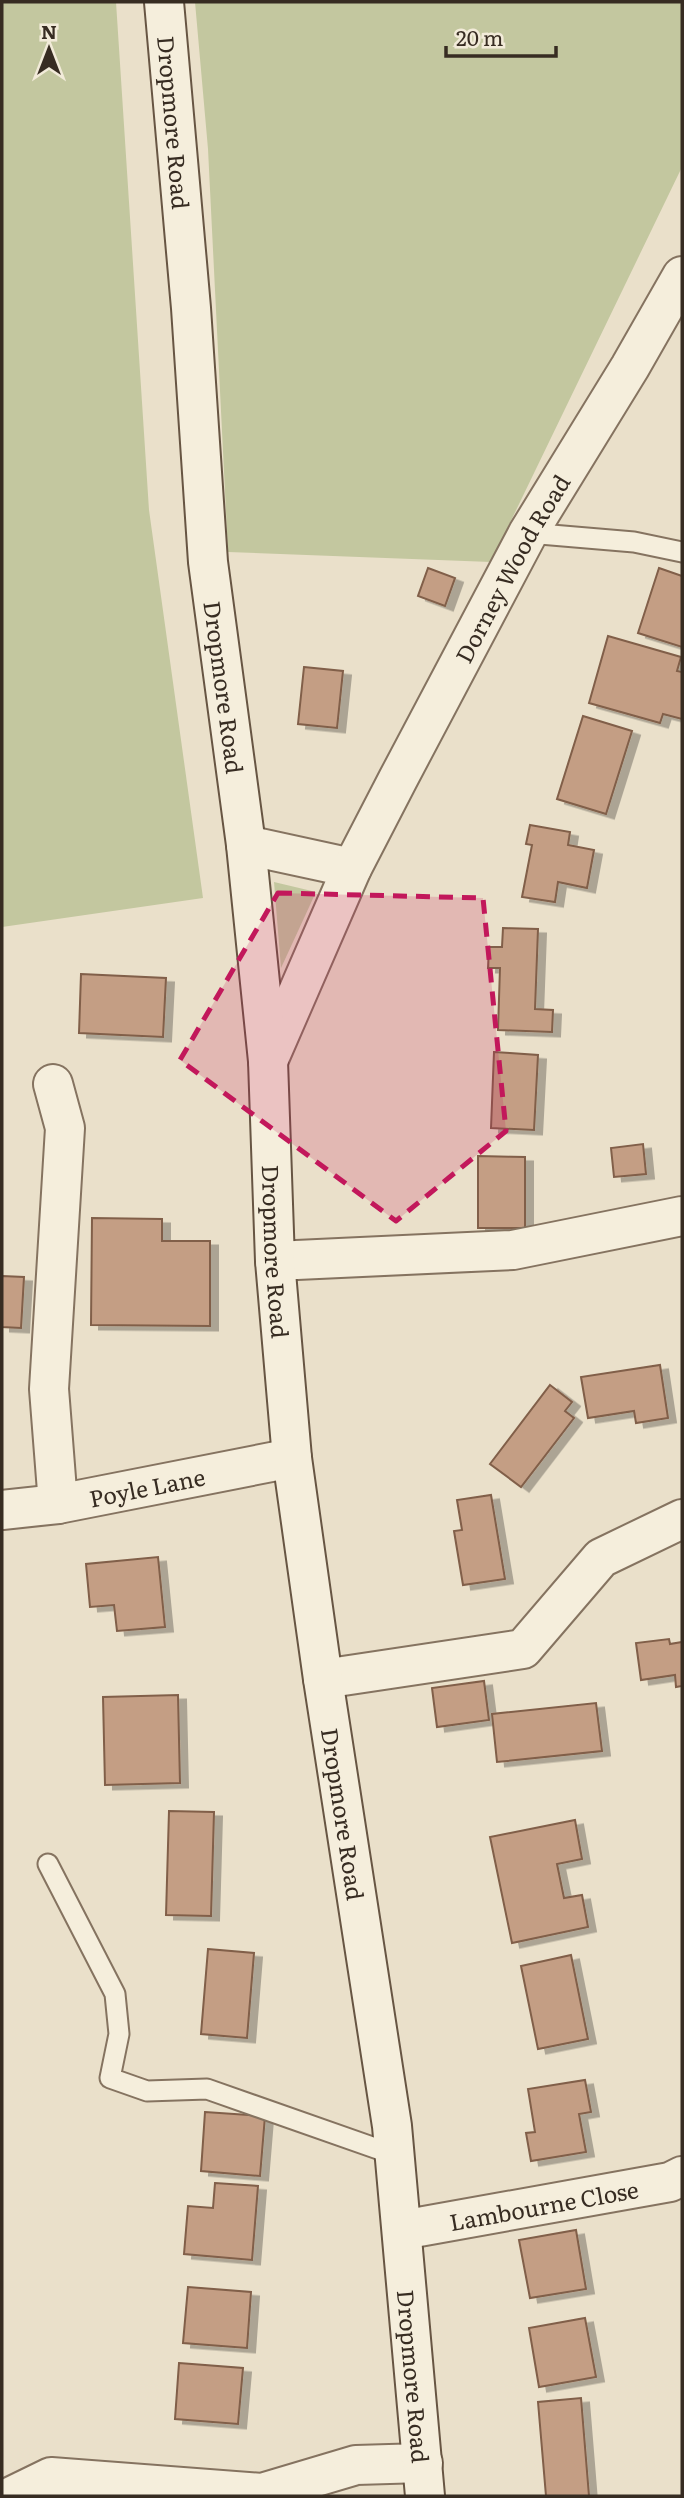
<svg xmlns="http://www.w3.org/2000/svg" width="684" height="2498" font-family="Literata,serif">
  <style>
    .green { fill: #c3c79f }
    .building { fill: #c49e84; stroke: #815f49; stroke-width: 2; filter: url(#shadow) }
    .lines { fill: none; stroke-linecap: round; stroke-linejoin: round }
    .lane-casing { stroke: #857360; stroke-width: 23 }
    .street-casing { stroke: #857360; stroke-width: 42 }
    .secondary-casing { stroke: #675543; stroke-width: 42 }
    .lane { stroke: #f5eedc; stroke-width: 19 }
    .street { stroke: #f5eedc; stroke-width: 38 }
    .secondary { stroke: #f5eedc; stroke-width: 38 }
    .marked { fill: #c2185b; fill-opacity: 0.2; stroke: #c2185b; stroke-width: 5; stroke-dasharray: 14 9; stroke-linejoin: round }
    .labels { text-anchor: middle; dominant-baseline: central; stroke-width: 7; stroke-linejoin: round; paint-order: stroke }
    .street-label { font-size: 23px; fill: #372c22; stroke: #f2ebd9 }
  </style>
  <defs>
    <filter id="shadow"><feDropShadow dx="8" dy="4.5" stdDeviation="0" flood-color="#0004"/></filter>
  </defs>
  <rect width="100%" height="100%" fill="#eae0ca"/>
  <!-- green -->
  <g class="green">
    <path d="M2 2H116L149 510 203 898 2 927Z"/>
    <path d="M195 2H682V167L491 562 228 552 208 149Z"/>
    <path d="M274 882 316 892 281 968Z"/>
  </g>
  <!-- building -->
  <g class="building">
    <path d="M428 568 455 578 445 606 418 596Z"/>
    <path d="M659 568 682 576V647L638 633Z"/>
    <path d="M608 636 681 657 677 671 682 672V719L663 714 660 723 589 703Z"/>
    <path d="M304 667 343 671 337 728 298 724Z"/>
    <path d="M583 716 632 731 606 814 557 799Z"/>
    <path d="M530 825 570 832 568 845 594 850 587 888 558 882 555 902 522 897 532 845 526 844Z"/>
    <path d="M503 928 538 929 535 1009 553 1010 552 1032 498 1030 500 968H488L489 947H502Z"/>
    <path d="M81 974 166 978 163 1037 79 1033Z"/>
    <path d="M494 1052 538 1055 534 1130 491 1128Z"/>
    <path d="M643 1144 646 1174 614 1177 611 1148Z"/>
    <path d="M478 1156 525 1157V1228H478Z"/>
    <path d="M92 1218 162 1219V1241H210V1326L91 1325Z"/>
    <path d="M2 1276 24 1277 21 1328 2 1327Z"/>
    <path d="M660 1365 668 1418 636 1423 634 1411 588 1418 581 1377Z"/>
    <path d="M550 1385 572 1402 565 1411 574 1418 521 1487 490 1464Z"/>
    <path d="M491 1495 505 1579 463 1585 454 1531 462 1530 457 1500Z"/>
    <path d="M158 1557 165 1627 117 1631 114 1605 90 1607 86 1564Z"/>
    <path d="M669 1639 670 1644 682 1642V1686L676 1687 675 1675 641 1680 636 1643Z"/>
    <path d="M484 1681 489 1720 437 1727 432 1688Z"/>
    <path d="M178 1695 180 1783 105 1785 103 1697Z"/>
    <path d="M596 1703 602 1751 497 1762 492 1714Z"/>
    <path d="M169 1811 214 1812 211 1916 166 1915Z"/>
    <path d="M575 1820 582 1859 557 1864 564 1898 582 1895 588 1927 512 1943 490 1837Z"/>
    <path d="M208 1949 254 1953 247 2038 201 2034Z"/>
    <path d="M571 1955 588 2039 538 2049 521 1966Z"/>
    <path d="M585 2080 591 2112 579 2114 586 2152 531 2161 526 2133 535 2132 528 2089Z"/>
    <path d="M205 2112 265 2116 260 2176 201 2171Z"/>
    <path d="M215 2183 258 2186 252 2260 184 2254 188 2206 213 2208Z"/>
    <path d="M576 2230 586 2289 530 2298 519 2240Z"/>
    <path d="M188 2287 251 2292 247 2348 183 2343Z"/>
    <path d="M585 2318 596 2377 539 2387 529 2328Z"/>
    <path d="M179 2363 243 2368 238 2424 175 2419Z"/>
    <path d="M581 2398 589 2496H546L538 2402Z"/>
  </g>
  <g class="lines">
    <defs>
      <g id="lane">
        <path d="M528 533 634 542 682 552"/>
        <path d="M48 1864 115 1994 119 2034 110 2078 147 2091 207 2089 395 2155"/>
      </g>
      <g id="street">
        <path d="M246 845 352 868"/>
        <path id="s1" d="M268 1061 352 868 398 779 528 533 630 367 682 276"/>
        <path d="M53 1084 65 1128 49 1389 58 1504"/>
        <path d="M275 1261 513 1250 682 1216"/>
        <path id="s2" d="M2 1510 58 1504 292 1458"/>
        <path d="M323 1679 523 1649 601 1558 682 1519"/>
        <path id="s3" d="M402 2230 670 2182 682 2176"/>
        <path d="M12 2496 51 2477 262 2493 356 2465 423 2463"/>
      </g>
      <g id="secondary">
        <path id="s4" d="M164 2 191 308 208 562 246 845 268 1061 275 1261 292 1458 323 1679 392 2126 425 2496"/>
      </g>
    </defs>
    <!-- lane casing -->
    <use href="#lane" class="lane-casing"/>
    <!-- street casing -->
    <use href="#street" class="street-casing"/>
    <!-- secondary casing -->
    <use href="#secondary" class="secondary-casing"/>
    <!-- lane -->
    <use href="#lane" class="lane"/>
    <!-- street -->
    <use href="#street" class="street"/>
    <!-- secondary -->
    <use href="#secondary" class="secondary"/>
  </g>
  <!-- marked area -->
  <path class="marked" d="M278 893 483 898 506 1131 396 1221 180 1060Z"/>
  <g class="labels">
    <!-- street labels -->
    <g class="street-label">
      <text stroke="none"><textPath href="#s4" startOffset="121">Dropmore Road</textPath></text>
      <text stroke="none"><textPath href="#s1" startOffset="550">Dorney Wood Road</textPath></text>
      <text stroke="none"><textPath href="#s4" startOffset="688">Dropmore Road</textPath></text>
      <text stroke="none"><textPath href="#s4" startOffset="1255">Dropmore Road</textPath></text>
      <text stroke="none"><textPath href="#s2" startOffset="147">Poyle Lane</textPath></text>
      <text stroke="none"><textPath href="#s4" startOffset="1822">Dropmore Road</textPath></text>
      <text stroke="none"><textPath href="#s3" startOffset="144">Lambourne Close</textPath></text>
      <text stroke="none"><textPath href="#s4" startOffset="2389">Dropmore Road</textPath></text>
    </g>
  </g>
  <!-- border -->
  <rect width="684" height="2498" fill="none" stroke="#372c22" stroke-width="7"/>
  <!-- north arrow -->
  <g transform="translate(49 49)" stroke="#f2ebd9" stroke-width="5" paint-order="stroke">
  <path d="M0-5L12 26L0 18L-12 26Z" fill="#372c22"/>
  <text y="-10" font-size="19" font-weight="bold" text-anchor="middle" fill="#372c22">N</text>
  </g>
  <!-- scale -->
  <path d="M446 46v10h110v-10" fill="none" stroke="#372c22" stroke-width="3.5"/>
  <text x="456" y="46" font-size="21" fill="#372c22" stroke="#f2ebd9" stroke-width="5" paint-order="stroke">20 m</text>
</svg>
